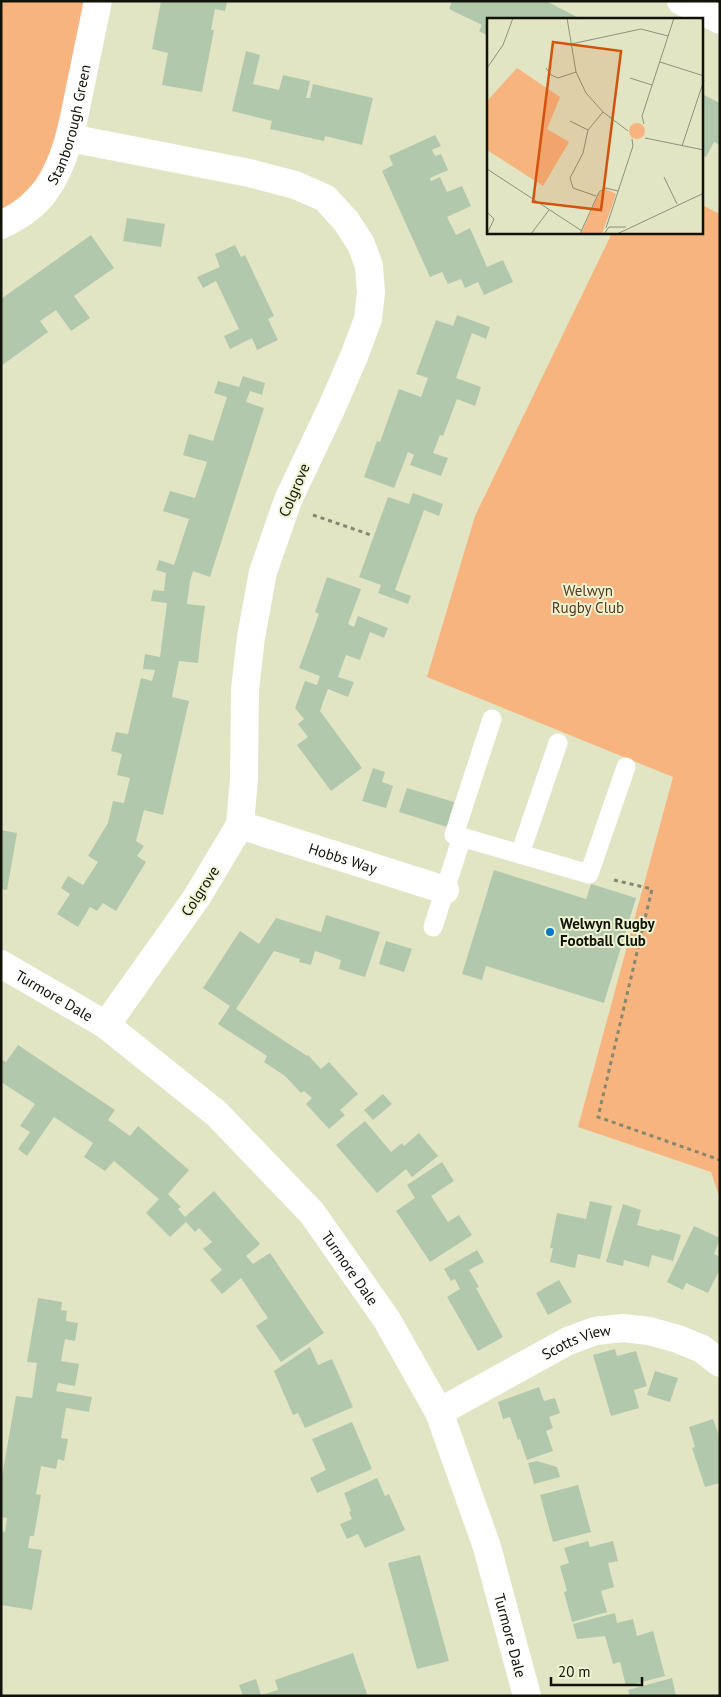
<svg xmlns="http://www.w3.org/2000/svg" width="721" height="1697" font-family="'PT Sans',sans-serif">
  <style>
    .green { fill: #f7b47e }
    .building { fill: #b2c8ad }
    .lines { fill: none; stroke-linecap: round; stroke-linejoin: round }
    .path { stroke: #858770; stroke-width: 3; stroke-dasharray: 4 4; stroke-linecap: butt }
    .service { stroke: #fff; stroke-width: 19 }
    .minor { stroke: #fff; stroke-width: 28 }
    .poi-dot { fill: #047ac3; stroke: #eef3d1; stroke-width: 2 }
    .labels { text-anchor: middle; dominant-baseline: central; stroke-width: 4; stroke-linejoin: round; paint-order: stroke }
    .street-label { font-size: 15px; fill: #121308; stroke: #eef3d1 }
    .park-label { font-size: 15px; fill: #57361a; stroke: #eef3d1 }
    .poi-label { font-size: 15px; font-weight: bold; fill: #121308; stroke: #eef3d1; text-anchor: start }
    .inset-road { fill: none; stroke: #8e9179; stroke-width: 1 }
    .view { fill: #d3520c; fill-opacity: 0.15; stroke: #d3520c; stroke-width: 2.5 }
    .inset-edge { fill: none; stroke: #121308; stroke-width: 2.5 }
  </style>
  <rect width="100%" height="100%" fill="#e1e5c4"/>
  <!-- green -->
  <g class="green">
    <path d="M1 1H87L61 123 46 170 14 203 1 209Z"/>
    <path d="M702 205 720 214V1199L711 1172 578 1127 673 777 427 677 475 516 612 233 702 232Z"/>
  </g>
  <!-- building -->
  <g class="building">
    <path d="M161 1 227 2 225 11 215 9 211 30H214L202 92 162 85 168 53 152 49Z"/>
    <path d="M452 1H546L581 19H488V36L479 31 482 25 449 9Z"/>
    <path d="M246 51 260 55 253 84 279 90 283 75 310 81 306 98H310L313 84 373 98 362 145 325 136 324 141 270 129 272 121 232 111Z"/>
    <path d="M702 94 720 103V145L714 142 706 157 702 155Z"/>
    <path d="M435 135 441 146 432 150 435 156 441 154 448 170 430 178 431 181 440 177 447 192 462 186 471 206 447 217 456 235 470 228 487 267 503 260 513 282 484 295 478 282 465 288 461 279 448 284 442 272 430 277 382 171 393 165 389 156Z"/>
    <path d="M127 218 165 224 161 247 123 241Z"/>
    <path d="M91 235 114 268 74 296 90 318 71 331 56 310 40 321 48 332 1 366V299Z"/>
    <path d="M235 245 241 257 245 255 274 316 268 319 278 340 257 350 252 338 230 349 224 336 239 329 216 281 203 288 197 277 220 267 215 254Z"/>
    <path d="M457 315 490 327 486 339 472 333 456 378 481 387 475 406 457 399 443 436 440 435 433 453 448 458 441 476 410 465 414 455 408 452 394 488 364 477 377 441 380 442 399 389 421 397 428 378 416 374 436 320 453 326Z"/>
    <path d="M243 376 265 383 262 395 250 391 246 402 264 408 210 577 193 571 190 581 187 604 205 606 201 635 198 663 179 661 172 697 189 701 163 815 144 810 136 841 144 846 137 856 146 862 116 911 103 903 97 911 90 907 78 927 57 914 70 894 61 888 68 876 83 885 98 862 88 856 108 823 113 801 124 803 130 778 117 775 122 754 111 751 116 732 128 734 141 678 152 681 155 670 143 669 145 654 160 657 167 603 151 601 153 590 164 591 166 573 156 570 159 560 174 565 189 519 163 511 170 491 195 498 207 462 183 455 189 434 213 441 227 397 214 393 218 381 239 387Z"/>
    <path d="M413 493 443 504 439 516 424 510 395 590 411 596 408 604 378 593 381 585 359 577 388 497 409 504Z"/>
    <path d="M327 577 361 589 348 624 354 627 358 616 388 628 384 638 370 632 360 660 346 655 338 677 354 682 348 697 328 689 323 702 320 711 362 768 331 791 297 745 308 737 298 724 304 719 295 708 305 681 317 685 320 676 299 668 319 614 315 612Z"/>
    <path d="M373 768 385 772 382 782 393 786 386 808 362 801Z"/>
    <path d="M407 788 454 802 447 827 399 812Z"/>
    <path d="M1 830 17 833 7 890 1 889Z"/>
    <path d="M494 870 586 899 591 884 636 898 604 1003 486 966 482 980 462 974Z"/>
    <path d="M326 915 380 932 365 977 339 969 341 960 315 951 311 965 299 962 300 959 274 951 236 1009 307 1056 308 1055 321 1069 329 1062 358 1094 340 1110 345 1115 329 1129 306 1104 312 1098 304 1091 301 1093 285 1076 264 1062 267 1056 218 1024 230 1006 203 988 240 931 259 944 276 918 321 932Z"/>
    <path d="M386 941 412 949 404 972 379 964Z"/>
    <path d="M18 1045 115 1110 108 1120 130 1136 138 1126 189 1170 168 1194 181 1207 178 1209 185 1217 214 1191 260 1244 246 1256 253 1264 270 1253 324 1333 281 1362 256 1326 268 1318 241 1278 222 1294 210 1280 222 1270 203 1249 212 1242 199 1228 195 1232 186 1222 170 1237 146 1213 159 1199 114 1161 105 1171 84 1157 93 1143 54 1117 27 1156 18 1149 30 1132 20 1126 35 1104 1 1082V1059L6 1062Z"/>
    <path d="M383 1094 392 1104 373 1120 364 1110Z"/>
    <path d="M365 1121 391 1152 402 1143 404 1146 419 1133 438 1156 412 1177 406 1169 377 1193 336 1145Z"/>
    <path d="M442 1162 454 1181 431 1196 448 1222 459 1215 472 1235 430 1262 396 1211 415 1198 407 1185Z"/>
    <path d="M590 1201 612 1206 600 1259 578 1254 575 1268 550 1262 553 1248H550L557 1213 586 1219Z"/>
    <path d="M623 1204 641 1210 637 1225 659 1231 660 1229 681 1235 673 1261 652 1255 649 1267 624 1260 623 1266 606 1262Z"/>
    <path d="M694 1226 720 1238 714 1254 720 1257V1269L708 1293 686 1283 683 1290 667 1282Z"/>
    <path d="M477 1250 484 1262 469 1270 479 1287 476 1288 503 1337 478 1351 447 1297 460 1289 455 1279 451 1281 444 1269Z"/>
    <path d="M559 1280 572 1302 548 1315 536 1293Z"/>
    <path d="M38 1298 62 1302 61 1310 67 1311 66 1321 78 1323 75 1341 65 1339 61 1361 79 1364 75 1386 58 1383 56 1391 92 1397 89 1412 66 1408 61 1438 68 1439 64 1461 58 1459 56 1469 41 1466 36 1494 41 1495 34 1536H30L28 1548 42 1550 32 1610 1 1605V1531L5 1532 7 1518 1 1517V1482L16 1396 32 1398 37 1363 27 1362Z"/>
    <path d="M310 1347 318 1365 332 1359 353 1407 305 1428 298 1413 293 1415 274 1371Z"/>
    <path d="M615 1349 617 1356 636 1351 647 1386 634 1390 639 1408 611 1416 593 1355Z"/>
    <path d="M655 1371 678 1378 670 1402 647 1395Z"/>
    <path d="M539 1387 544 1401 555 1398 560 1413 549 1417 553 1428 546 1431 553 1451 527 1460 520 1439 518 1440 510 1417 503 1419 498 1402Z"/>
    <path d="M713 1419 720 1438V1483L705 1487 692 1448 695 1447 689 1427Z"/>
    <path d="M352 1422 372 1469 317 1493 310 1478 326 1470 312 1439Z"/>
    <path d="M537 1461 557 1467 560 1477 534 1484 528 1463Z"/>
    <path d="M377 1478 385 1496 389 1494 405 1530 365 1548 358 1534 347 1539 340 1524 352 1519 349 1512 351 1511 344 1493Z"/>
    <path d="M578 1485 591 1532 553 1542 540 1495Z"/>
    <path d="M588 1541 590 1547 613 1541 618 1561 608 1563 614 1587 601 1591 607 1612 572 1622 564 1592 567 1591 560 1566 569 1563 564 1548Z"/>
    <path d="M420 1555 449 1661 417 1669 388 1563Z"/>
    <path d="M615 1613 617 1623 633 1619 637 1636 653 1631 665 1676 626 1686 620 1662 613 1664 605 1636 577 1639 573 1624Z"/>
    <path d="M353 1653 367 1694 362 1696H243L239 1685 256 1679 261 1695 278 1690 275 1680Z"/>
    <path d="M672 1678 676 1696H630L628 1690Z"/>
  </g>
  <g class="lines">
    <!-- path -->
    <g class="path">
      <path d="M313 515 371 535"/>
      <path d="M614 880 652 889 598 1117 720 1160"/>
    </g>
    <!-- service -->
    <g class="service">
      <path d="M492 719 454 835 589 874 626 767"/>
      <path d="M520 854 558 743"/>
      <path d="M433 927 462 837"/>
    </g>
    <!-- minor -->
    <g class="minor">
      <path d="M681 1 720 20"/>
      <path d="M70 138 249 173 295 185 325 198 346 221 361 244 369 266 371 293 368 319 355 354 332 407 288 500 263 572 251 637 245 690 244 778 240 825 197 897 106 1025"/>
      <path id="s1" d="M1 225C18 217 35 206 46 190 67 160 73 123 80 88 86 59 92 30 98 1"/>
      <path id="s2" d="M240 825 445 890"/>
      <path id="s3" d="M1 964 106 1025 217 1114 312 1213 387 1320 439 1412 487 1547 527 1696"/>
      <path id="s4" d="M439 1412 568 1341 595 1331 623 1328 649 1331 678 1339 702 1349 720 1363"/>
    </g>
  </g>
  <!-- markers -->
  <circle class="poi-dot" cx="550" cy="932" r="5"/>
  <g class="labels">
    <!-- street labels -->
    <g class="street-label">
      <text stroke="none"><textPath href="#s1" startOffset="128">Stanborough Green</textPath></text>
      <text transform="translate(294 490) rotate(-67)">Colgrove</text>
      <text stroke="none"><textPath href="#s2" startOffset="108">Hobbs Way</textPath></text>
      <text transform="translate(200 891) rotate(-57)">Colgrove</text>
      <text stroke="none"><textPath href="#s3" startOffset="62">Turmore Dale</textPath></text>
      <text stroke="none"><textPath href="#s3" startOffset="468">Turmore Dale</textPath></text>
      <text stroke="none"><textPath href="#s4" startOffset="155">Scotts View</textPath></text>
      <text stroke="none"><textPath href="#s3" startOffset="872">Turmore Dale</textPath></text>
    </g>
    <!-- park labels -->
    <g class="park-label">
      <text x="588" y="590">Welwyn<tspan x="588" dy="17">Rugby Club</tspan></text>
    </g>
    <!-- poi labels -->
    <g class="poi-label">
      <text x="560" y="923">Welwyn Rugby<tspan x="560" dy="17">Football Club</tspan></text>
    </g>
  </g>
  <!-- overview -->
  <g transform="translate(487 18)">
    <rect width="216" height="216" fill="#e1e5c4"/>
    <path d="M30 50 73 79 60 111 82 124 56 168 0 132V83ZM142 113a8 8 0 1 1 16 0a8 8 0 1 1-16 0ZM119 171 129 176 115 216H94L112 175Z" fill="#f7b47e"/>
    <path class="inset-road" d="M80 0 89 54 99 75 116 94 141 113M84 26 154 11 181 18M173 44 217 58M0 50 16 27 26 0M59 50 64 57 71 60 89 54M143 60 165 67M83 103 101 112M157 106 155 98 187 0M158 120 217 132M195 128 217 62M0 151 95 213M177 159 190 186M109 178 86 170 83 160 96 135 101 112 116 94M0 194 7 201 0 216M119 210 146 128 145 121M44 216 62 192M93 216 112 174 119 170 131 173M117 216 122 209H139M130 216 217 175"/>
    <path class="view" d="M66 24 134 33 114 192 46 184Z"/>
    <rect width="216" height="216" class="inset-edge"/>
  </g>
  <!-- border -->
  <rect width="721" height="1697" fill="none" stroke="#121308" stroke-width="5"/>
  <!-- scale -->
  <path d="M551 1677v8h91v-8" fill="none" stroke="#121308" stroke-width="2.5"/>
  <text x="558" y="1677" font-size="15" fill="#121308" stroke="#eef3d1" stroke-width="4" paint-order="stroke">20 m</text>
</svg>
